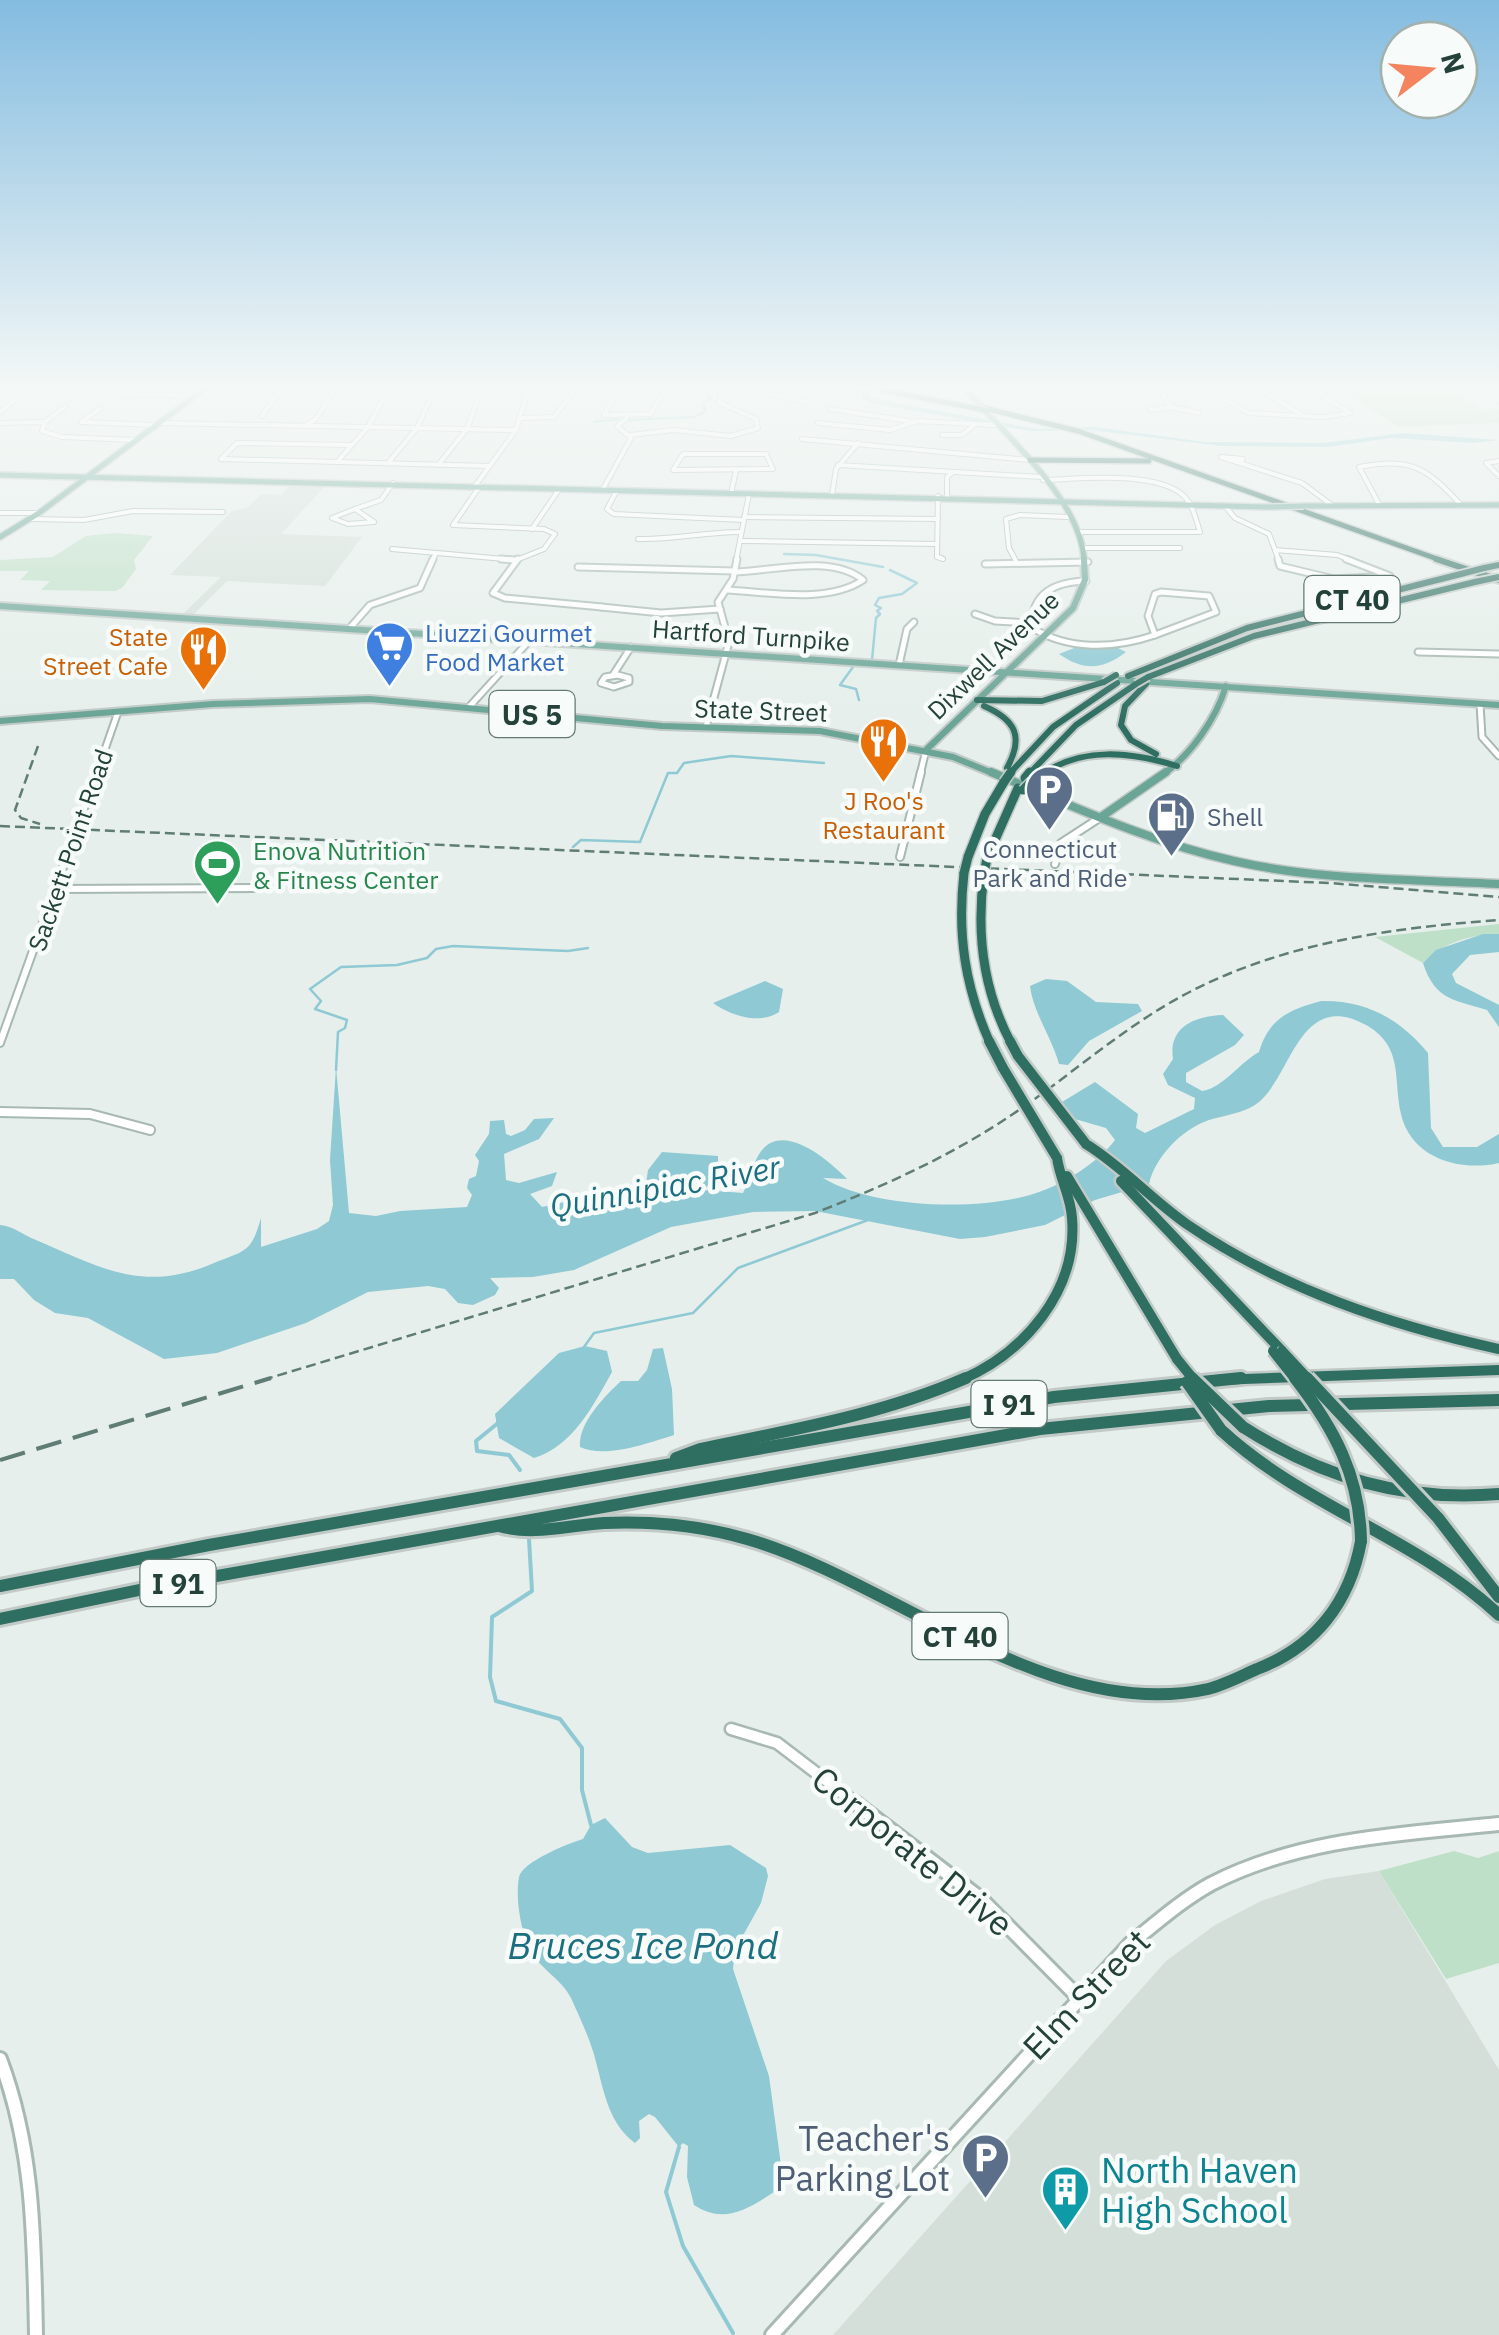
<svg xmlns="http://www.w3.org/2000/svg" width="1499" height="2335" font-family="'IBM Plex Sans',sans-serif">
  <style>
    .built { fill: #d4dfda }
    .green { fill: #bfe0c8 }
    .water { fill: #8ec9d4 }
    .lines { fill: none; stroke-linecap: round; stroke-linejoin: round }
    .stream-far1 { stroke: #8ec9d4; stroke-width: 2.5 }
    .stream { stroke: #8ec9d4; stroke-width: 4 }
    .minor-far5-casing { stroke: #a8b8b2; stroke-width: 6 }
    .minor-far4-casing { stroke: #a8b8b2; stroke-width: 9 }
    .minor-far3-casing { stroke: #a8b8b2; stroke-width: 10 }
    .minor-far2-casing { stroke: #a8b8b2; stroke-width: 12 }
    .minor-far1-casing { stroke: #a8b8b2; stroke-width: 15 }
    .minor-casing { stroke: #a8b8b2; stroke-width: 18 }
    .major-far2-casing { stroke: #c2cac8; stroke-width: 8 }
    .major-far1-casing { stroke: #c2cac8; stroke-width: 10 }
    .major-casing { stroke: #c2cac8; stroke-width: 11 }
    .highway-far4-casing { stroke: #c2cac8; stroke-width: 8 }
    .highway-far3-casing { stroke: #c2cac8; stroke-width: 10 }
    .highway-far2-casing { stroke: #c2cac8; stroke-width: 12 }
    .highway-far1-casing { stroke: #c2cac8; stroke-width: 15 }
    .highway-casing { stroke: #c2cac8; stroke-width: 18 }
    .minor-far5 { stroke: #fff; stroke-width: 4 }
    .minor-far4 { stroke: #fff; stroke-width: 5 }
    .minor-far3 { stroke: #fff; stroke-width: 6 }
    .minor-far2 { stroke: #fff; stroke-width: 8 }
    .minor-far1 { stroke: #fff; stroke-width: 10 }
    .minor { stroke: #fff; stroke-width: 12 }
    .major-far2 { stroke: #6aa596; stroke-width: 5 }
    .major-far1 { stroke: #6aa596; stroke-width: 6 }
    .major { stroke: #6aa596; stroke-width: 8 }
    .highway-far4 { stroke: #2f6f62; stroke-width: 5 }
    .highway-far3 { stroke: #2f6f62; stroke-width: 6 }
    .highway-far2 { stroke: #2f6f62; stroke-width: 9 }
    .highway-far1 { stroke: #2f6f62; stroke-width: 10 }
    .highway { stroke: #2f6f62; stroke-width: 12 }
    .rail-far1 { stroke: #5f7d75; stroke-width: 2.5; stroke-dasharray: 10 5; stroke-linecap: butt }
    .rail { stroke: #5f7d75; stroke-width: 4; stroke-dasharray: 26 12; stroke-linecap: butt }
    .major-bridge-casing { stroke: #c2cac8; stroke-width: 8; stroke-linecap: butt }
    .highway-bridge-far4-casing { stroke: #c2cac8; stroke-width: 8; stroke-linecap: butt }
    .highway-bridge-far3-casing { stroke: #c2cac8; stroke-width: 10; stroke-linecap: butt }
    .highway-bridge-far2-casing { stroke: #c2cac8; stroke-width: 12; stroke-linecap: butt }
    .highway-bridge-far1-casing { stroke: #c2cac8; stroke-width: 15; stroke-linecap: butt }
    .highway-bridge-casing { stroke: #c2cac8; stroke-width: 18; stroke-linecap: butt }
    .major-bridge { stroke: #6aa596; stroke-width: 5 }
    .highway-bridge-far4 { stroke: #2f6f62; stroke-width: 5 }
    .highway-bridge-far3 { stroke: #2f6f62; stroke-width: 6 }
    .highway-bridge-far2 { stroke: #2f6f62; stroke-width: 9 }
    .highway-bridge-far1 { stroke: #2f6f62; stroke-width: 10 }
    .highway-bridge { stroke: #2f6f62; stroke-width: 12 }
    .labels { text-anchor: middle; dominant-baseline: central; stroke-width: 9; stroke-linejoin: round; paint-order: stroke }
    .far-shop-label { font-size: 25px; fill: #366cbe; stroke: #f7fbf9; text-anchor: start }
    .far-street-label { font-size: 25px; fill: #24423a; stroke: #f7fbf9 }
    .far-food-label { font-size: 25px; fill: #c56008; stroke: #f7fbf9; text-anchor: end }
    .far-service-label { font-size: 25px; fill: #4e5e75; stroke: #f7fbf9; text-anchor: start }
    .far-leisure-label { font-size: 25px; fill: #27864d; stroke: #f7fbf9; text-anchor: start }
    .shield { fill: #f7fbf9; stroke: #637a73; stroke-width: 2.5 }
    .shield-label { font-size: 28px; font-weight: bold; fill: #24423a }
    .water-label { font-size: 32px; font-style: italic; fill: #1c6f80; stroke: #f7fbf9 }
    .near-street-label { font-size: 35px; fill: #24423a; stroke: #f7fbf9 }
    .near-service-label { font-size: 35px; fill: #4e5e75; stroke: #f7fbf9; text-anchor: end }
    .near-culture-label { font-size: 35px; fill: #0d838f; stroke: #f7fbf9; text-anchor: start }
    .near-water-label { font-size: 38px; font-style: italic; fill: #1c6f80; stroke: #f7fbf9 }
  </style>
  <rect width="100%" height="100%" fill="#e6efeb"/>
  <!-- built -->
  <g class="built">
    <path d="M292 483 327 484 281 534 362 537 325 586 227 581 193 615 183 614 221 577 170 575 232 511 247 508 262 494 281 495Z"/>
    <path d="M1379 1871 1499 2070V2335H833L1166 1961 1215 1925 1261 1901 1325 1879Z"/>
  </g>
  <!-- green -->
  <g class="green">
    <path d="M1340 390H1452L1483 411 1499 410V423L1398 427Z"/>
    <path d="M115 533 153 536 134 560 136 569 122 588 115 591 41 590 50 581 20 580 29 571H0V560L53 557 86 536Z"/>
    <path d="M1499 924V934C1472 934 1442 943 1423 963L1375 937Z"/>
    <path d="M1454 1851 1478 1858 1499 1851V1963L1446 1979 1379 1871Z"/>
  </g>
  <!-- water -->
  <g class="water">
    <path d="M845 390 872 391 869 398 1037 429 1094 427 1205 442 1323 443 1404 433 1499 440 1473 443 1391 438 1328 447 1222 446 1090 430 1030 431 875 404 861 398 862 393Z"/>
    <path d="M1074 648H1118L1126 652C1103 670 1083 671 1059 654Z"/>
    <path d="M1483 934H1499V952L1470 955 1452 974 1456 983 1499 1005V1027L1487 1010C1456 1000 1435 1001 1423 963L1436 950Z"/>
    <path d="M1046 979 1067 981 1096 1002 1138 1004 1142 1011 1089 1041 1068 1065 1059 1064C1052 1038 1033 1012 1030 986Z"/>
    <path d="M765 981 783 989 779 1012C760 1025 731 1016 713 1003Z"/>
    <path d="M1321 1001C1366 1000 1400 1019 1428 1053L1431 1128 1443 1147H1477L1499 1134V1163C1459 1172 1411 1158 1401 1114 1393 1080 1404 1048 1368 1026 1300 987 1292 1075 1259 1102 1246 1113 1225 1115 1209 1120 1182 1129 1155 1157 1149 1184L1095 1200 1045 1225 985 1237 960 1239 815 1211 753 1212 671 1227 574 1270 533 1277 490 1278 499 1288 495 1295 473 1305 458 1303 445 1289 428 1286 368 1292 306 1323 217 1353 164 1359 88 1318 55 1313 34 1300 14 1279H0V1225C13 1226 23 1235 36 1240 100 1267 142 1294 214 1263 246 1250 251 1253 261 1218V1247L317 1229 329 1221 333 1205 330 1160 336 1067 349 1213 376 1216 400 1211 467 1207 472 1195 467 1188 469 1179 476 1176 479 1161 475 1155 489 1134 490 1121 504 1120 506 1134 511 1136 525 1130 534 1119 554 1118 539 1139 504 1154 506 1180 519 1183 557 1172 552 1186 530 1194 542 1207 646 1184 648 1170 662 1152 718 1156V1173L704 1190 743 1193C749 1181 752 1167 758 1156 780 1117 829 1161 847 1179L823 1178C873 1208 974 1211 1030 1195 1059 1187 1097 1164 1115 1140L1106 1128 1068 1117 1062 1102 1095 1082 1138 1114 1136 1128 1145 1133 1194 1109 1195 1098 1168 1085 1163 1074 1173 1059C1168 1027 1195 1016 1223 1015L1244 1035 1235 1045 1186 1073V1082L1202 1091C1223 1088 1239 1063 1259 1052 1269 1018 1289 1010 1321 1001Z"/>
    <path d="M585 1346 607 1351 612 1372C593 1406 573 1446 534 1458L499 1438 495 1414 559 1353Z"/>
    <path d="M663 1348 672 1389 674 1435C648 1443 606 1459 580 1447 578 1423 605 1396 621 1381H638L647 1370 653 1349Z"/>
    <path d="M605 1818 632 1847 648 1853 730 1845 766 1868 768 1876 761 1903 735 1950 733 1969 769 2076 783 2180 780 2188C751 2207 726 2226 694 2205L687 2177 688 2146 683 2143 679 2147 655 2117 649 2114 639 2121 640 2138 635 2143C609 2124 604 2092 596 2062 591 2041 580 2018 571 1998 562 1980 541 1969 531 1952 521 1932 515 1899 519 1877 522 1862 569 1843 583 1839L591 1825Z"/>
  </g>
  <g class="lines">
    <!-- stream-far1 -->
    <g class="stream-far1">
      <path d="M709 396 707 392 716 390"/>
      <path d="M705 401 712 399 709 396"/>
      <path d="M704 405 705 411"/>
      <path d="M628 420 694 417 704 412"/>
      <path d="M594 422 618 419"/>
      <path d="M784 554 816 555 883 567"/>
      <path d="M872 660 876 618 880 614 877 611 881 608 875 605 879 598 902 594 917 583 890 570"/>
      <path d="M853 667 840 685 856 689 859 700"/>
      <path d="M573 847 581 840 640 842 668 773H677L684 763 731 756 824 763"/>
      <path d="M336 1070 338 1032 345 1028 347 1020 315 1009 321 1001 310 989 341 967 397 965 427 958 436 949 453 946 568 951 588 948"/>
      <path d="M584 1347 594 1333 693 1313 738 1268 868 1220"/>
    </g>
    <!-- stream -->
    <g class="stream">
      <path d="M498 1423 476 1441 477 1451 509 1455 520 1470"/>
      <path d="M529 1539 532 1591 492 1617 490 1677 496 1701 560 1719 582 1748V1790L591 1825"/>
      <path d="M679 2147 666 2192 683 2246 733 2333"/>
    </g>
    <defs>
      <g id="minor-far5">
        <path d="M618 390 604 415 650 414 665 390"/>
        <path d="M750 390 807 402"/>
        <path d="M1160 390 1171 407"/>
        <path d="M1208 390 1249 413 1323 417 1350 413"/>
        <path d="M1260 390 1304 416"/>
        <path d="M1314 390 1350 413"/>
        <path d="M1484 390 1499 400"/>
        <path d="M74 392 80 396 95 391"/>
        <path d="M97 393 195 396"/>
        <path d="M66 406 45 422 42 431 62 437 135 440"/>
        <path d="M830 409 909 421"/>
        <path d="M1150 410 1171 407 1199 413"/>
        <path d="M0 412 27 390"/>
        <path d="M262 416 280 390"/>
        <path d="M519 418 554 417 574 390"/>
        <path d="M81 422 156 425"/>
        <path d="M81 422 101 408"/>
        <path d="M0 423 45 422"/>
        <path d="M159 423 516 430"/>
        <path d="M818 423 890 430 917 421 996 425"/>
        <path d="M306 425 316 419 334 390"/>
        <path d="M631 435 673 430 731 436 758 428 756 419 718 402 722 390"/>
        <path d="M942 435H962L973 426"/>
        <path d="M802 439 1030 460"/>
        <path d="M683 454H766L773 469 673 470Z"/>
        <path d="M221 459 489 466"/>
        <path d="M221 459 237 443 352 445"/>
        <path d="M1240 461 1243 459 1221 457 1302 483 1333 506"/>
        <path d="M1499 461 1486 463 1499 476"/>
        <path d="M337 462 368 427 388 390"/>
        <path d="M388 463 417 428 434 390"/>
        <path d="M438 465 467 429 481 390"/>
        <path d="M838 465 1041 477"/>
        <path d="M1043 480C1079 479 1156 470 1184 496 1193 505 1196 520 1200 532H1078"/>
        <path d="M475 486 516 430 528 390"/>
        <path d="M480 486 453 525 544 529 555 534 544 549 514 561"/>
        <path d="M603 489 631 438 617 426 627 418"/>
        <path d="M617 490 607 509 614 514 743 520"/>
        <path d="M731 493 736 471"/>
        <path d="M832 495 836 469 858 443"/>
        <path d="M947 497V477L952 473"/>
        <path d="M1225 506 1235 518 1269 534 1275 550"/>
        <path d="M1380 506 1359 467C1412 457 1427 468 1462 506"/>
        <path d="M355 509 374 522 348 524 332 518Z"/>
        <path d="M355 509 381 500 393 483"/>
        <path d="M0 513H39"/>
        <path d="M744 517 938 519"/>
        <path d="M31 519 84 520 133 511 223 512"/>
        <path d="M532 529 560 488"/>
        <path d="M638 539C673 540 705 532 740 532"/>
        <path d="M740 541 937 544"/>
        <path d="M1086 548H1180"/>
        <path d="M392 549 515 560"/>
        <path d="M937 556 943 559 937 557Z"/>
        <path d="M937 556 938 496"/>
        <path d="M432 561 435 555"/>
        <path d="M736 561 749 494"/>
        <path d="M1016 561 1009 548 1006 519 1020 515 1068 517"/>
        <path d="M1279 561 1275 550 1337 555 1353 561"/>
      </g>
      <g id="minor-far4">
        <path d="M501 559 515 560"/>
        <path d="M518 559 493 593 505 598 602 607"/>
        <path d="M1278 559 1280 566 1334 579 1390 576 1346 559"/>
        <path d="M985 564 1088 562"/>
        <path d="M578 567 735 571"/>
        <path d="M1086 581C1054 582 1032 593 1031 627 1068 651 1114 649 1155 635"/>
        <path d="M727 590C768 592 827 604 863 580 832 554 772 571 735 572"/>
        <path d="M1161 592 1209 596 1216 612 1155 635 1148 616 1155 594Z"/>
        <path d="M601 607 661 613 720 609"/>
        <path d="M975 614 995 621 1029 623"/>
        <path d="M349 629 370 605 420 588 433 559"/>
        <path d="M1418 652 1499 654"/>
        <path d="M899 665 907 629 914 622"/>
        <path d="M613 675 631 647"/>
        <path d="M618 675 629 678V682L614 687 601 683 605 677Z"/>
        <path d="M1480 704 1482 737 1499 756"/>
        <path d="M469 707 529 641"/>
        <path d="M706 727 729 642 718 602 733 579 737 559"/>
        <path d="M96 775 118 712"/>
        <path d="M920 775 926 750"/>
      </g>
      <g id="minor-far3">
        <path d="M900 857 921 772"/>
        <path d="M1055 864 1061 843 1101 817"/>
        <path d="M57 889 267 888"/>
        <path d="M0 1043 97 772"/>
      </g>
      <path id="minor-far2" d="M0 1112 90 1114 150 1130"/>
      <path id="minor-far1" d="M731 1729 777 1743 857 1804"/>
      <g id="minor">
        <path d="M854 1802 981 1899 1079 1998"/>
        <path d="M0 2059C34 2149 34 2240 36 2335"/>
        <path d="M772 2335 1130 1944C1156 1923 1182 1900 1211 1884 1300 1838 1402 1834 1499 1824"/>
      </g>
      <g id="major-far2">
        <path d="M966 390C1004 434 1082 500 1084 561"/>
        <path d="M0 475 1267 507"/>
        <path d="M1304 506 1499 505"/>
        <path d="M0 537 39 513 203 390"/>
      </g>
      <g id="major-far1">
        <path d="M0 606 1499 705"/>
        <path d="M0 721 213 704 370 699 662 726 820 731 953 757 997 775"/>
        <path d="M926 750 1073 608 1085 580 1084 559"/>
        <path d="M1162 775C1190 756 1216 719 1226 686"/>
      </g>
      <g id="major">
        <path d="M991 772C1070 805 1149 842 1234 861 1320 881 1411 879 1499 884"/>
        <path d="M1101 817 1166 772"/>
      </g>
      <g id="highway-far4">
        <path d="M882 390 975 408"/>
        <path d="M984 408 1078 431 1443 561"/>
        <path d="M1030 460 1149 461"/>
      </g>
      <g id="highway-far3">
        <path d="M1436 559 1499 580"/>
        <path d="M1484 568 1499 565"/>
        <path d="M1128 676 1247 628 1453 576"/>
        <path d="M1148 677 1254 636 1475 582"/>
        <path d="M1146 684 1125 706 1121 725 1131 740 1156 754"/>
        <path d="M977 700 1042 701 1104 682"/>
        <path d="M984 706C1016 720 1024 737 1007 768"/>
        <path d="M1011 772 1053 727 1117 683"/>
        <path d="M1028 775 1076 725 1136 684"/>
        <path d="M1041 775C1082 746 1131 752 1177 766"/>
      </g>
      <g id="highway-far2">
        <path d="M1025 778 1030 772"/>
        <path d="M1032 781 1044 772"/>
        <path d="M968 857 985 814 1004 782"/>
        <path d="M987 858 1018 788"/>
        <path d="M964 873C957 934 965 987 990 1043"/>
        <path d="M984 874C976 933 983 990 1011 1043"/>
      </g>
      <g id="highway-far1">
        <path d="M989 1041 1003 1068"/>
        <path d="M1010 1041 1018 1056"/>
        <path d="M1086 1144C1123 1167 1152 1200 1188 1225 1282 1289 1389 1325 1499 1349"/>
        <path d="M1067 1176 1177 1359"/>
        <path d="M1121 1181 1282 1351"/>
        <path d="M961 1380C1024 1353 1078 1291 1072 1218 1071 1197 1060 1179 1057 1158"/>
        <path d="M1217 1380 1499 1370"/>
      </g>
      <g id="highway">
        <path d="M1243 1427C1323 1478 1404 1502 1499 1494"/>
        <path d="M1221 1430C1304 1507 1416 1537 1499 1615"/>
        <path d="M676 1458 700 1449C791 1430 881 1415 966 1378"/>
        <path d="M1438 1518 1499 1597"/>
        <path d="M499 1526C534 1536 568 1525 604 1523 651 1521 702 1526 747 1539 893 1581 1049 1724 1208 1689 1224 1685 1241 1676 1257 1669 1315 1647 1350 1602 1361 1541"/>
        <path d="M0 1586 209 1545 1054 1397 1241 1378"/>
        <path d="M0 1619 144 1589 1040 1429 1269 1406 1499 1400"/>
      </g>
    </defs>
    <!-- minor-far5 casing -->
    <use href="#minor-far5" class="minor-far5-casing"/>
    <!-- minor-far4 casing -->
    <use href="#minor-far4" class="minor-far4-casing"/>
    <!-- minor-far3 casing -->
    <use href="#minor-far3" class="minor-far3-casing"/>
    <!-- minor-far2 casing -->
    <use href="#minor-far2" class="minor-far2-casing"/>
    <!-- minor-far1 casing -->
    <use href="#minor-far1" class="minor-far1-casing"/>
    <!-- minor casing -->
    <use href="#minor" class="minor-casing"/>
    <!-- major-far2 casing -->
    <use href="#major-far2" class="major-far2-casing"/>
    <!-- major-far1 casing -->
    <use href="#major-far1" class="major-far1-casing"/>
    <!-- major casing -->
    <use href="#major" class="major-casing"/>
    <!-- highway-far4 casing -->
    <use href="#highway-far4" class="highway-far4-casing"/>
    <!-- highway-far3 casing -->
    <use href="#highway-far3" class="highway-far3-casing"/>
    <!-- highway-far2 casing -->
    <use href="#highway-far2" class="highway-far2-casing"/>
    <!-- highway-far1 casing -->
    <use href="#highway-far1" class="highway-far1-casing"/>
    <!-- highway casing -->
    <use href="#highway" class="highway-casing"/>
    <!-- minor-far5 -->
    <use href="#minor-far5" class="minor-far5"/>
    <!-- minor-far4 -->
    <use href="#minor-far4" class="minor-far4"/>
    <!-- minor-far3 -->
    <use href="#minor-far3" class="minor-far3"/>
    <!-- minor-far2 -->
    <use href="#minor-far2" class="minor-far2"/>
    <!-- minor-far1 -->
    <use href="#minor-far1" class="minor-far1"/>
    <!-- minor -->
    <use href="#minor" class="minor"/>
    <!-- major-far2 -->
    <use href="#major-far2" class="major-far2"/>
    <!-- major-far1 -->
    <use href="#major-far1" class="major-far1"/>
    <!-- major -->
    <use href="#major" class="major"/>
    <!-- highway-far4 -->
    <use href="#highway-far4" class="highway-far4"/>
    <!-- highway-far3 -->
    <use href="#highway-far3" class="highway-far3"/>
    <!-- highway-far2 -->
    <use href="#highway-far2" class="highway-far2"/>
    <!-- highway-far1 -->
    <use href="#highway-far1" class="highway-far1"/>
    <!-- highway -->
    <use href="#highway" class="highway"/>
    <!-- rail-far1 -->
    <g class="rail-far1">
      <path d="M38 746 15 810 21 818 40 824"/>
      <path d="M0 826 1330 883 1499 897"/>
      <path d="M263 1380 815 1213C884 1186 951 1156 1013 1114 1070 1076 1121 1029 1182 996 1280 943 1390 928 1499 920"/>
    </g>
    <!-- rail -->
    <path class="rail" d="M0 1460 271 1378"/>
    <defs>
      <path id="major-bridge" d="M1267 507 1304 506"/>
      <path id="highway-bridge-far4" d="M975 408 986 411"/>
      <g id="highway-bridge-far3">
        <path d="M1453 576 1484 568"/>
        <path d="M1475 582 1499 577"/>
        <path d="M1104 682 1116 675"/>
        <path d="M1136 684 1148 677"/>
      </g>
      <g id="highway-bridge-far2">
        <path d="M1004 782 1011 772"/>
        <path d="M1023 790 1032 781"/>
        <path d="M964 873 968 857"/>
        <path d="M984 874 987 858"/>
      </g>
      <g id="highway-bridge-far1">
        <path d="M1018 1056 1086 1144"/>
        <path d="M1003 1068 1057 1158"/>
        <path d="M1273 1351 1296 1380"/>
        <path d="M1282 1351 1309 1380"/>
        <path d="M1177 1359 1194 1380"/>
      </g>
      <g id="highway-bridge">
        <path d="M1192 1378 1243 1427"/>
        <path d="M1295 1378C1334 1428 1360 1476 1361 1541"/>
        <path d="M1307 1378 1438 1518"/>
        <path d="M1187 1382 1221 1430"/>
      </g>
    </defs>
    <!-- major-bridge casing -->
    <use href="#major-bridge" class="major-bridge-casing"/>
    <!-- highway-bridge-far4 casing -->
    <use href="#highway-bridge-far4" class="highway-bridge-far4-casing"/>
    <!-- highway-bridge-far3 casing -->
    <use href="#highway-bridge-far3" class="highway-bridge-far3-casing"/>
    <!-- highway-bridge-far2 casing -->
    <use href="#highway-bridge-far2" class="highway-bridge-far2-casing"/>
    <!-- highway-bridge-far1 casing -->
    <use href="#highway-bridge-far1" class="highway-bridge-far1-casing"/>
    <!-- highway-bridge casing -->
    <use href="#highway-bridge" class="highway-bridge-casing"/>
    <!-- major-bridge -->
    <use href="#major-bridge" class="major-bridge"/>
    <!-- highway-bridge-far4 -->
    <use href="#highway-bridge-far4" class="highway-bridge-far4"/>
    <!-- highway-bridge-far3 -->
    <use href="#highway-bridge-far3" class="highway-bridge-far3"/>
    <!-- highway-bridge-far2 -->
    <use href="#highway-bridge-far2" class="highway-bridge-far2"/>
    <!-- highway-bridge-far1 -->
    <use href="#highway-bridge-far1" class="highway-bridge-far1"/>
    <!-- highway-bridge -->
    <use href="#highway-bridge" class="highway-bridge"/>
  </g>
  <!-- sky -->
  <linearGradient id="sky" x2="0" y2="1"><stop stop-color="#84bce0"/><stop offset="0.54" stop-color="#f4f8f6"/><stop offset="1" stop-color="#f4f8f6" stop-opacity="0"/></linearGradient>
  <rect width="1499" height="717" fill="url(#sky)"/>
  <!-- icons -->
  <defs>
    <symbol id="supermarket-pin" viewBox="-11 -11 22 30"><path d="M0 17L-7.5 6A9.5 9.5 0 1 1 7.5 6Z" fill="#3f7fe0" stroke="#f7fbf9"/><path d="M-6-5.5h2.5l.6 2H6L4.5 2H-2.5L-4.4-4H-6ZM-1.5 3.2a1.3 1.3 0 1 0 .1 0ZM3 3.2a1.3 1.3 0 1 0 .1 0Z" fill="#fff"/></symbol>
    <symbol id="restaurant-pin" viewBox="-11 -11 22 30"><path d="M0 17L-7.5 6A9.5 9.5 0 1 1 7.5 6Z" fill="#e8710a" stroke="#f7fbf9"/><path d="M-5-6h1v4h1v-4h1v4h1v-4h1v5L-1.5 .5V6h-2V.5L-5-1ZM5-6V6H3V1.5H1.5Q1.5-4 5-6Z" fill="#fff"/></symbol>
    <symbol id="parking-pin" viewBox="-11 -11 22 30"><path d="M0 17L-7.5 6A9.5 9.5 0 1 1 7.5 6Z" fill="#5c6f8a" stroke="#f7fbf9"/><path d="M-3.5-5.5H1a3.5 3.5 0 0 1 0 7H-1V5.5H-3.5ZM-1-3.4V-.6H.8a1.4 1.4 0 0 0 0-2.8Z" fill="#fff"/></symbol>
    <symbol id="fuel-pin" viewBox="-11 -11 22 30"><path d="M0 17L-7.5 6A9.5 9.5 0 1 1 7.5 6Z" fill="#5c6f8a" stroke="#f7fbf9"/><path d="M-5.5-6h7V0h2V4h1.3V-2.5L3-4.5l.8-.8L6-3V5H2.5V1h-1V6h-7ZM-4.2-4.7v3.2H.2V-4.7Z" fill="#fff"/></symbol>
    <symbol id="stadium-pin" viewBox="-11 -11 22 30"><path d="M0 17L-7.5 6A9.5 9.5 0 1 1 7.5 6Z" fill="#2e9e5b" stroke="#f7fbf9"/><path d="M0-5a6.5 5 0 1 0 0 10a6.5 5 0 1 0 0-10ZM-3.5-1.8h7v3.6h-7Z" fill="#fff"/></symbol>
    <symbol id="building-pin" viewBox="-11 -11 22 30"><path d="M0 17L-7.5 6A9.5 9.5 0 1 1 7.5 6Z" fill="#0f9aa8" stroke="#f7fbf9"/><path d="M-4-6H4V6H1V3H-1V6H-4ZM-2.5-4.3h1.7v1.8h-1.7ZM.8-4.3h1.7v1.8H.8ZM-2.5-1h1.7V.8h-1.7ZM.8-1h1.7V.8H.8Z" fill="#fff"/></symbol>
  </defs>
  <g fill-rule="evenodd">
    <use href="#supermarket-pin" x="362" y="618" width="55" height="75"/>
    <use href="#restaurant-pin" x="176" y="622" width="55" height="75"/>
    <use href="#restaurant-pin" x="856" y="714" width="55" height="75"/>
    <use href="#parking-pin" x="1022" y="762" width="55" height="75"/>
    <use href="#fuel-pin" x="1144" y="788" width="55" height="75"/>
    <use href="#stadium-pin" x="190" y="836" width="55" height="75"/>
    <use href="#parking-pin" x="958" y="2130" width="55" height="75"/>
    <use href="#building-pin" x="1038" y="2162" width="55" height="75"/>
  </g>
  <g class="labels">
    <!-- far-shop labels -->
    <g class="far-shop-label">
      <text x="425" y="632">Liuzzi Gourmet<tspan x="425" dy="29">Food Market</tspan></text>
    </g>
    <!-- far-street labels -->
    <g class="far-street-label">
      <text transform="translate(751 635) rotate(4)">Hartford Turnpike</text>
      <text transform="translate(993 655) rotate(-44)">Dixwell Avenue</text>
      <text transform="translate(761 710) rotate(2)">State Street</text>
      <text transform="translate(70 850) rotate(-71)">Sackett Point Road</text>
    </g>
    <!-- far-food labels -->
    <g class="far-food-label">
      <text x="168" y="636">State<tspan x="168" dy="29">Street Cafe</tspan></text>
      <text x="884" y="800" text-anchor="middle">J Roo's<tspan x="884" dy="29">Restaurant</tspan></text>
    </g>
    <!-- far-service labels -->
    <g class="far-service-label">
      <text x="1207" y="816">Shell</text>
      <text x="1050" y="848" text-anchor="middle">Connecticut<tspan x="1050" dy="29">Park and Ride</tspan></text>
    </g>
    <!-- far-leisure labels -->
    <g class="far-leisure-label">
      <text x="253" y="850">Enova Nutrition<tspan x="253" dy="29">&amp; Fitness Center</tspan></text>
    </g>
    <!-- shield labels -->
    <g class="shield">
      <rect x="1304.5" y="576" width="95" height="46" rx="8"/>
      <rect x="489.5" y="691" width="85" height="46" rx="8"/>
      <rect x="971.5" y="1381" width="75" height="46" rx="8"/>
      <rect x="140.5" y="1560" width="75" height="46" rx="8"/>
      <rect x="912.5" y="1613" width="95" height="46" rx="8"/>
    </g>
    <g class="shield-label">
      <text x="1352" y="599">CT 40</text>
      <text x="532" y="714">US 5</text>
      <text x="1009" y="1404">I 91</text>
      <text x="178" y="1583">I 91</text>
      <text x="960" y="1636">CT 40</text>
    </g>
    <!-- water labels -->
    <g class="water-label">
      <text transform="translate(665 1186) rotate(-10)">Quinnipiac River</text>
    </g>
    <!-- near-street labels -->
    <g class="near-street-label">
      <text transform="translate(913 1851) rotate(39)">Corporate Drive</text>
      <text transform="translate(1086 1994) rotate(-46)">Elm Street</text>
    </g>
    <!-- near-service labels -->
    <g class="near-service-label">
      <text x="950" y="2138">Teacher's<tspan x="950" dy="40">Parking Lot</tspan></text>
    </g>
    <!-- near-culture labels -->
    <g class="near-culture-label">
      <text x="1101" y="2170">North Haven<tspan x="1101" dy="40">High School</tspan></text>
    </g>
    <!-- near-water labels -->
    <g class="near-water-label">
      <text x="643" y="1944">Bruces Ice Pond</text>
    </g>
  </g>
  <!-- north arrow -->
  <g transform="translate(1429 70) rotate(74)"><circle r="48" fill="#f7fbf9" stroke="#a3b1ad" stroke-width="2.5"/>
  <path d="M0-8L18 38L0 25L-18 38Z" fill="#f4845f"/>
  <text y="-15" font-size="28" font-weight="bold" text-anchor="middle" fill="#24423a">N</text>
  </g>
</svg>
